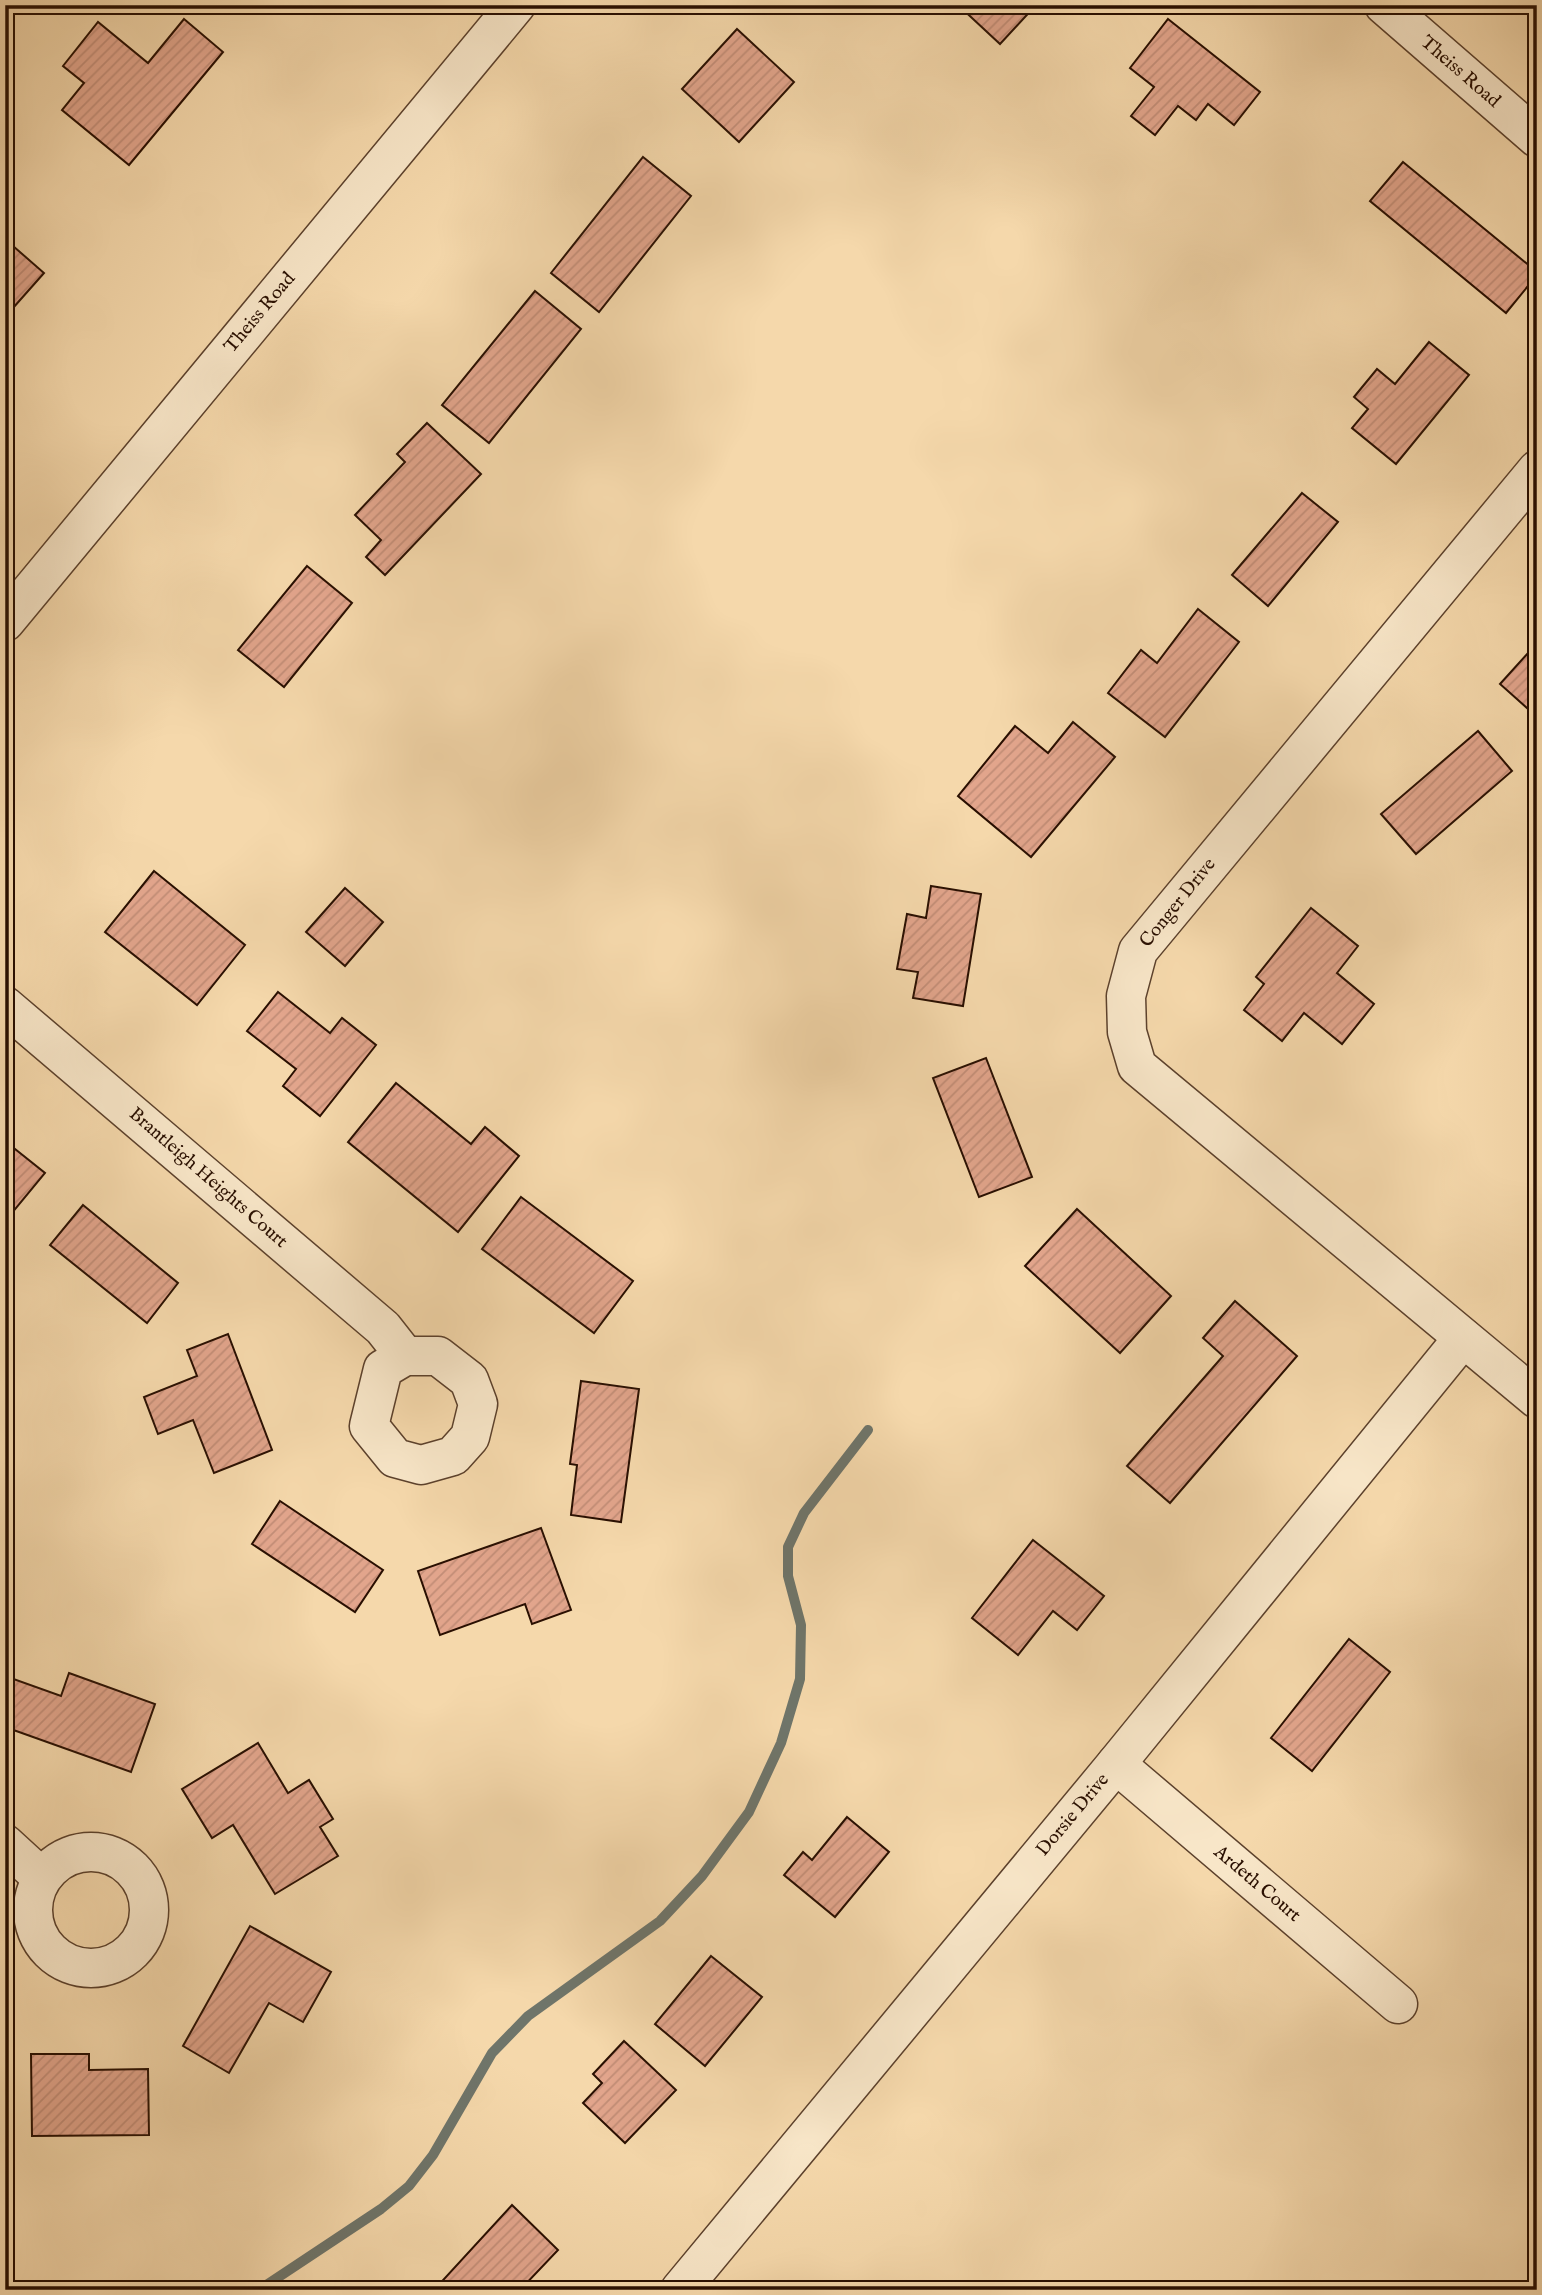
<svg xmlns="http://www.w3.org/2000/svg" width="1542" height="2295" font-family="'IM FELL English',serif">
  <style>
    .lines { fill: none; stroke-linecap: round; stroke-linejoin: round }
    .stream { stroke: #6f756a; stroke-width: 10 }
    .building { fill: url(#building-hatch); stroke: #290f01; stroke-width: 2 }
    .minor-casing { stroke: #5c412c; stroke-width: 41 }
    .tertiary-casing { stroke: #5c412c; stroke-width: 41 }
    .minor { stroke: #f8e6c8; stroke-width: 38 }
    .tertiary { stroke: #f8e6c8; stroke-width: 38 }
    .labels { text-anchor: middle; dominant-baseline: central; stroke-width: 5; stroke-linejoin: round; paint-order: stroke }
    .street-label { font-size: 19px; fill: #290f01; stroke: #f8e6c8 }
  </style>
  <defs>
    <pattern id="building-hatch" width="6" height="6" patternUnits="userSpaceOnUse" patternTransform="scale(1.75)"><rect width="6" height="6" fill="#e2a58c"/><path d="M-1 1l2-2M0 6l6-6M5 7l2-2" fill="none" stroke="#c28d77"/></pattern>
  </defs>
  <rect width="100%" height="100%" fill="#f5d8ab"/>
  <filter id="stains"><feTurbulence type="fractalNoise" baseFrequency=".00286" numOctaves="4"/><feColorMatrix values="0 0 0 0 .2 0 0 0 0 .09 0 0 0 0 .02 0 0 0 .5 -.17"/></filter>
  <radialGradient id="worn" r=".72"><stop offset=".6" stop-color="#630" stop-opacity="0"/><stop offset="1" stop-color="#630" stop-opacity=".3"/></radialGradient>
  <g class="lines">
    <!-- stream -->
    <path class="stream" d="M259 2290 381 2209 409 2186 433 2155 492 2053 528 2016 660 1921 702 1876 749 1812 781 1743 800 1679 801 1625 788 1576V1547L804 1513 868 1430"/>
  </g>
  <!-- building -->
  <g class="building">
    <path d="M958 5H1036L1000 44Z"/>
    <path d="M184 19 223 52 129 165 62 110 84 83 63 66 98 22 148 63Z"/>
    <path d="M1168 19 1260 92 1234 125 1208 104 1196 120 1178 106 1155 135 1131 116 1154 87 1130 68Z"/>
    <path d="M737 29 794 82 739 142 682 89Z"/>
    <path d="M643 157 691 196 599 312 551 273Z"/>
    <path d="M1403 162 1537 272V275L1506 313 1370 201Z"/>
    <path d="M5 239 44 273 5 317Z"/>
    <path d="M535 291 581 329 489 443 442 405Z"/>
    <path d="M1429 342 1469 375 1396 464 1352 428 1368 409 1354 397 1377 369 1395 384Z"/>
    <path d="M427 423 481 474 385 575 366 557 381 540 355 515 405 462 397 454Z"/>
    <path d="M1302 493 1338 522 1268 606 1232 575Z"/>
    <path d="M307 566 352 603 284 687 238 650Z"/>
    <path d="M1198 609 1239 642 1165 737 1108 693 1141 650 1157 663Z"/>
    <path d="M1537 643V717L1500 684Z"/>
    <path d="M1073 722 1115 757 1031 857 958 796 1015 726 1048 753Z"/>
    <path d="M1478 731 1512 771 1416 854 1381 814Z"/>
    <path d="M154 871 245 945 197 1005 105 932Z"/>
    <path d="M931 886 981 894 963 1006 913 998 918 972 897 969 907 914 926 918Z"/>
    <path d="M345 888 383 922 345 966 306 932Z"/>
    <path d="M1311 908 1358 946 1337 973 1374 1004 1342 1044 1304 1013 1282 1041 1244 1010 1264 984 1256 977Z"/>
    <path d="M278 992 330 1033 342 1018 376 1045 320 1116 283 1086 296 1069 247 1031Z"/>
    <path d="M986 1058 1032 1177 979 1197 933 1078Z"/>
    <path d="M396 1083 471 1144 485 1127 519 1156 458 1232 348 1142Z"/>
    <path d="M5 1141 45 1173 12 1213 5 1208Z"/>
    <path d="M521 1197 633 1281 594 1333 482 1249Z"/>
    <path d="M83 1205 178 1283 147 1323 50 1245Z"/>
    <path d="M1077 1209 1171 1296 1120 1353 1025 1266Z"/>
    <path d="M1235 1301 1297 1356 1170 1503 1127 1466 1223 1356 1203 1338Z"/>
    <path d="M228 1334 272 1450 214 1473 193 1420 158 1434 144 1397 197 1376 187 1350Z"/>
    <path d="M581 1381 639 1389 621 1522 571 1515 577 1465 570 1464Z"/>
    <path d="M280 1501 383 1570 355 1612 252 1544Z"/>
    <path d="M541 1528 571 1610 532 1624 525 1604 440 1635 418 1571Z"/>
    <path d="M1033 1540 1104 1596 1077 1630 1053 1611 1018 1655 972 1618Z"/>
    <path d="M1349 1639 1390 1672 1312 1771 1271 1738Z"/>
    <path d="M69 1673 155 1704 131 1772 5 1727V1686L8 1677 61 1696Z"/>
    <path d="M258 1743 288 1793 309 1780 333 1819 320 1827 338 1856 275 1894 233 1825 212 1838 182 1789Z"/>
    <path d="M847 1817 889 1852 835 1917 784 1875 803 1852 812 1860Z"/>
    <path d="M250 1926 331 1972 303 2022 269 2003 229 2073 183 2046Z"/>
    <path d="M711 1956 762 1997 705 2066 655 2024Z"/>
    <path d="M624 2041 676 2090 625 2143 583 2103 602 2083 593 2074Z"/>
    <path d="M31 2054H89V2070L148 2069 149 2135 32 2136Z"/>
    <path d="M512 2205 558 2250 520 2290H434Z"/>
  </g>
  <g class="lines">
    <defs>
      <g id="minor">
        <path d="M1537 470 1138 951 1126 996 1127 1032 1137 1066 1537 1399"/>
        <path d="M5 1006 383 1328 405 1356"/>
        <path d="M405 1356H438L469 1380 478 1404 470 1437 453 1456 421 1465 395 1458 369 1426 383 1369Z"/>
        <path d="M1116 1764 1398 2004"/>
        <path d="M5 1844 41 1877"/>
        <circle cx="91" cy="1910" r="58"/>
        <path d="M680 2290 1116 1764 1463 1338"/>
      </g>
      <g id="tertiary">
        <path d="M1384 5 1537 138"/>
        <path d="M5 622 516 5"/>
      </g>
    </defs>
    <!-- minor casing -->
    <use href="#minor" class="minor-casing"/>
    <!-- tertiary casing -->
    <use href="#tertiary" class="tertiary-casing"/>
    <!-- minor -->
    <use href="#minor" class="minor"/>
    <!-- tertiary -->
    <use href="#tertiary" class="tertiary"/>
  </g>
  <g class="labels">
    <!-- street labels -->
    <g class="street-label">
      <text transform="translate(1460 72) rotate(41)">Theiss Road</text>
      <text transform="translate(260 313) rotate(-50)">Theiss Road</text>
      <text transform="translate(1178 903) rotate(-51)">Conger Drive</text>
      <text transform="translate(208 1178) rotate(41)">Brantleigh Heights Court</text>
      <text transform="translate(1073 1815) rotate(-50)">Dorsie Drive</text>
      <text transform="translate(1257 1884) rotate(40)">Ardeth Court</text>
    </g>
  </g>
  <!-- margin -->
  <rect width="1542" height="2295" fill="none" stroke="#f5d8ab" stroke-width="28"/>
  <rect x="7" y="7" width="1528" height="2281" fill="none" stroke="#290f01" stroke-width="3.5"/>
  <rect x="14" y="14" width="1514" height="2267" fill="none" stroke="#290f01" stroke-width="2"/>
  <rect width="100%" height="100%" filter="url(#stains)"/>
  <rect width="100%" height="100%" fill="url(#worn)"/>
</svg>
